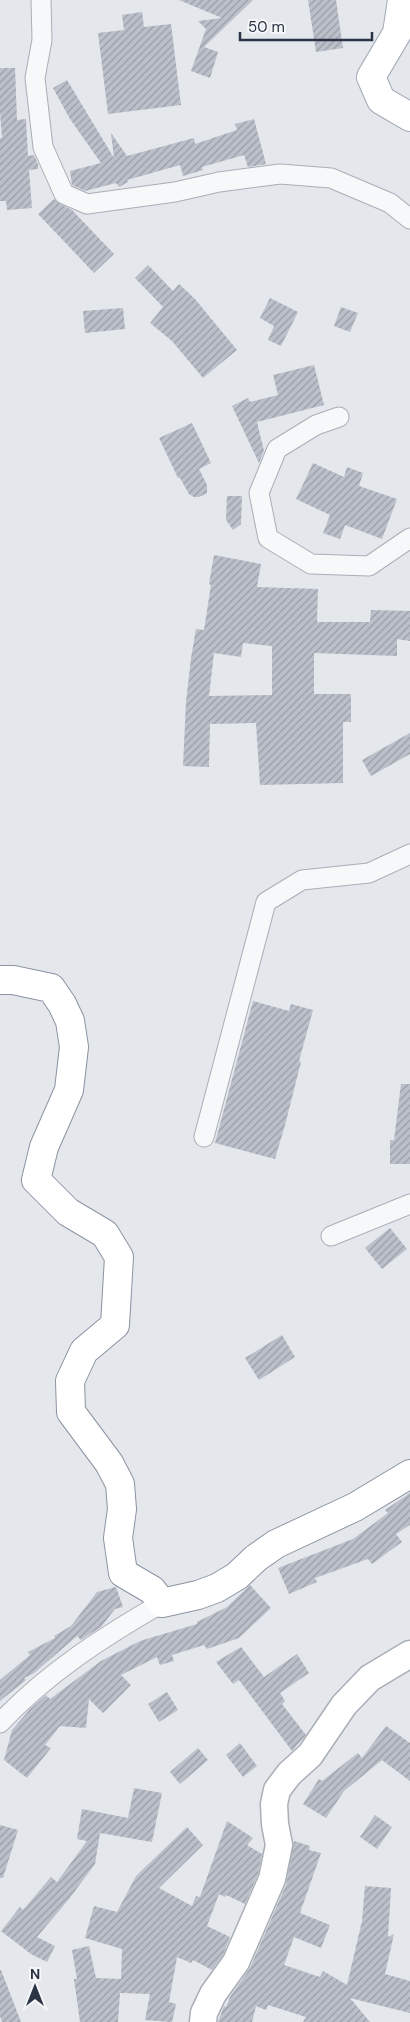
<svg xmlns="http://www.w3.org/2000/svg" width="410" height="2022" font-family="'DM Sans',sans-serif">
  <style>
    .building { fill: url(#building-hatch); fill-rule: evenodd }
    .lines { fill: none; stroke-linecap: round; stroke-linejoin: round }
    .street-casing { stroke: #a9aeb7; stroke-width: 21 }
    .secondary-casing { stroke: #a9aeb7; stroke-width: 29 }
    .primary-casing { stroke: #a3abb8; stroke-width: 30 }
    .highway-casing { stroke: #8b94a3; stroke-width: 30 }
    .street { stroke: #f7f8fa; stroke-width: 19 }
    .secondary { stroke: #fff; stroke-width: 26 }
    .primary { stroke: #fff; stroke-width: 28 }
    .highway { stroke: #fff; stroke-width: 28 }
  </style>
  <defs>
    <pattern id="building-hatch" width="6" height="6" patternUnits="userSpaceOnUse" patternTransform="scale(1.25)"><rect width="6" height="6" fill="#bbc0ca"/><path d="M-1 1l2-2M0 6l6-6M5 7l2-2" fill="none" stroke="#989da6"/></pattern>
  </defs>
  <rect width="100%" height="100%" fill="#e4e7ec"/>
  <!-- building -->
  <g class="building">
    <path d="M179 0H253L204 47 218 52 210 78 191 71 206 29 198 21 222 18Z"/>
    <path d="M308 0H336L343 48 316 52Z"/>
    <path d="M142 12 144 27 171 24 181 105 108 114 98 33 124 30 122 15Z"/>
    <path d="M0 68H15L17 120 26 119 28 156 34 155 38 164V169L29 170 32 208 7 210 6 201H0V138H2L0 112Z"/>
    <path d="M67 80 114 158 111 133 127 156 194 138 195 144 237 130 235 124 254 119 266 164 248 167 244 155 202 167 203 170 183 176 180 165 127 180 128 182 119 187 116 183 85 191 72 185 70 171 101 163 70 119 53 88Z"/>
    <path d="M54 199 60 204 72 210 114 254 94 273 38 214Z"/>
    <path d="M148 265 173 291 179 284 195 299 237 350 203 378 172 341 150 323 163 307 135 278Z"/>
    <path d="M270 298 298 312 281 346 268 340 274 326 260 318Z"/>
    <path d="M341 307 358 313 350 332 334 326Z"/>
    <path d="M123 308 125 329 85 333 83 311Z"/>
    <path d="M314 365 324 405 257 422 264 451 259 463 232 406 248 398 250 402 278 395 273 375Z"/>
    <path d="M192 423 211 463 199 469 207 485V493L199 497H194L189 494 180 478H178L159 438Z"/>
    <path d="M313 463 344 477 347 467 363 473 359 486 397 499 382 539 345 525 340 539 323 533 330 515 296 499Z"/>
    <path d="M227 496H242L241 524 233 530 226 520Z"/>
    <path d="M214 555 261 564 257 587 318 589 317 622H370L371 610 410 611V641L397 639V656L314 653V694H351V722H343V783L260 785 256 723 210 724 209 767 183 766 186 702 191 658 196 629 204 630 211 585 209 584ZM243 643 272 646V695L209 696 214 653 241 657Z"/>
    <path d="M410 733V754L371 776 362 760Z"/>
    <path d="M253 1001 289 1011 291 1004 313 1010 299 1061 301 1062 285 1125 275 1159 215 1143Z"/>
    <path d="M401 1084H410V1164H390V1140H394Z"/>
    <path d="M390 1228 407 1249 382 1269 365 1248Z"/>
    <path d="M282 1335 295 1357 259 1380 245 1358Z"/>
    <path d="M410 1493V1525L396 1534 402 1542 372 1564 368 1559 315 1578 317 1582 289 1594 278 1568 353 1539 388 1513 385 1510Z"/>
    <path d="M250 1585 271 1608 239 1638 207 1649 204 1645 172 1655 174 1661 160 1665 157 1657 121 1675 131 1685 103 1713 89 1699 86 1728 60 1726 45 1745 51 1748 27 1778 4 1760 12 1730 30 1709 46 1695 50 1699 101 1661 140 1641 197 1624V1622L227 1607Z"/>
    <path d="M116 1587 123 1607 115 1609 101 1627 81 1640 77 1636 33 1674 24 1678 26 1680 0 1701V1680L30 1655 28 1652 55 1638 54 1636 71 1626 97 1592Z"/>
    <path d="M241 1647 264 1677 297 1654 309 1673 280 1693 285 1701 282 1704 306 1735 292 1751 239 1680 233 1684 216 1662Z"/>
    <path d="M167 1692 178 1710 159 1722 148 1704Z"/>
    <path d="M386 1726 410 1743V1781L382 1760 344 1791 326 1818 303 1804 319 1779 322 1781 358 1753 362 1758Z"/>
    <path d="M240 1743 257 1766 243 1777 226 1755Z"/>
    <path d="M198 1748 208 1760 180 1784 170 1772Z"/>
    <path d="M134 1788 162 1793 152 1842 100 1833 95 1864 69 1899 37 1937 55 1946 47 1962 31 1954 1 1931 20 1907 23 1910 51 1877 57 1882 87 1841 77 1839 82 1809 128 1818Z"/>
    <path d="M375 1815 392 1827 377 1849 360 1837Z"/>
    <path d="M227 1821 253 1838 247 1845 262 1854 258 1874 245 1904 226 1895 225 1897 219 1894 207 1926 230 1937 223 1955 212 1970 193 1960 191 1963 177 1957 169 2002 176 2004 172 2022 145 2020 150 1994 120 1993 118 2022H80L74 1979H77L72 1950 89 1946 96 1978 121 1979 122 1949 85 1938 94 1906 117 1912 136 1876 187 1827 203 1845 159 1888 192 1906 196 1896 200 1897Z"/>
    <path d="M0 1825 18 1830 3 1878H0Z"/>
    <path d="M294 1841 310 1846 309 1850 321 1853 300 1913 330 1925 321 1948 294 1937 284 1965 320 1977 323 1971 347 1985 362 1921 365 1886 391 1888 388 1937 394 1934 385 1974 410 1981V2013L350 1998 370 2022H303L306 2017 268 2005 266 2010 256 2006 252 2022H218L224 2006 226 2007 230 1997 250 1968 286 1885Z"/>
    <path d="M0 1970H1L21 2022H2L0 2016Z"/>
  </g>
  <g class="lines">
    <defs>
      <g id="street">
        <path d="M41 0 42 40 35 78 43 147 64 194 87 204 175 192 219 182 280 174 331 178 390 203 410 219"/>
        <path d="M339 417 316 425 277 449 259 493 268 538 311 564 369 566 410 538"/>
        <path d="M204 1137 266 902 302 880 369 873 410 854"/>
        <path d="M331 1236 410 1204"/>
        <path d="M0 1723C47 1673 103 1637 162 1603"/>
      </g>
      <path id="secondary" d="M203 2022 204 2013 213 1994 236 1962 272 1879 279 1845 275 1824 274 1804 277 1790 289 1774 310 1755 344 1705 370 1678 410 1654"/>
      <path id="primary" d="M402 0 397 33 371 77 381 100 410 117"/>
      <path id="highway" d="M0 980H13L51 988 62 1004 70 1021 74 1047 69 1090 44 1147 36 1180 68 1212 105 1234 119 1257 115 1325 84 1351 70 1381 71 1412 109 1463 120 1484 122 1509 118 1538 123 1573 152 1590 162 1603 198 1595 217 1588 237 1576 256 1558 276 1544 355 1507 410 1474"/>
    </defs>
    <!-- street casing -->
    <use href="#street" class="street-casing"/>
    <!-- secondary casing -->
    <use href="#secondary" class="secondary-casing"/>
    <!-- primary casing -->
    <use href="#primary" class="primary-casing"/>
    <!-- highway casing -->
    <use href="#highway" class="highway-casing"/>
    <!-- street -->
    <use href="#street" class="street"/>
    <!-- secondary -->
    <use href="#secondary" class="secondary"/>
    <!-- primary -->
    <use href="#primary" class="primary"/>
    <!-- highway -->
    <use href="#highway" class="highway"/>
  </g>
  <!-- north arrow -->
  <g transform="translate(35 1987)" stroke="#f4f6f9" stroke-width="4" paint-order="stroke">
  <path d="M0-4L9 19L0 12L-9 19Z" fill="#2b3445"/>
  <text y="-8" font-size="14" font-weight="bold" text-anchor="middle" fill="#2b3445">N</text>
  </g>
  <!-- scale -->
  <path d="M240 32v8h132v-8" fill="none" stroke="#2b3445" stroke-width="2.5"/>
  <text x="248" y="32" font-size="15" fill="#2b3445" stroke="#f4f6f9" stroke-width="4" paint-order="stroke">50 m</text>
</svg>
